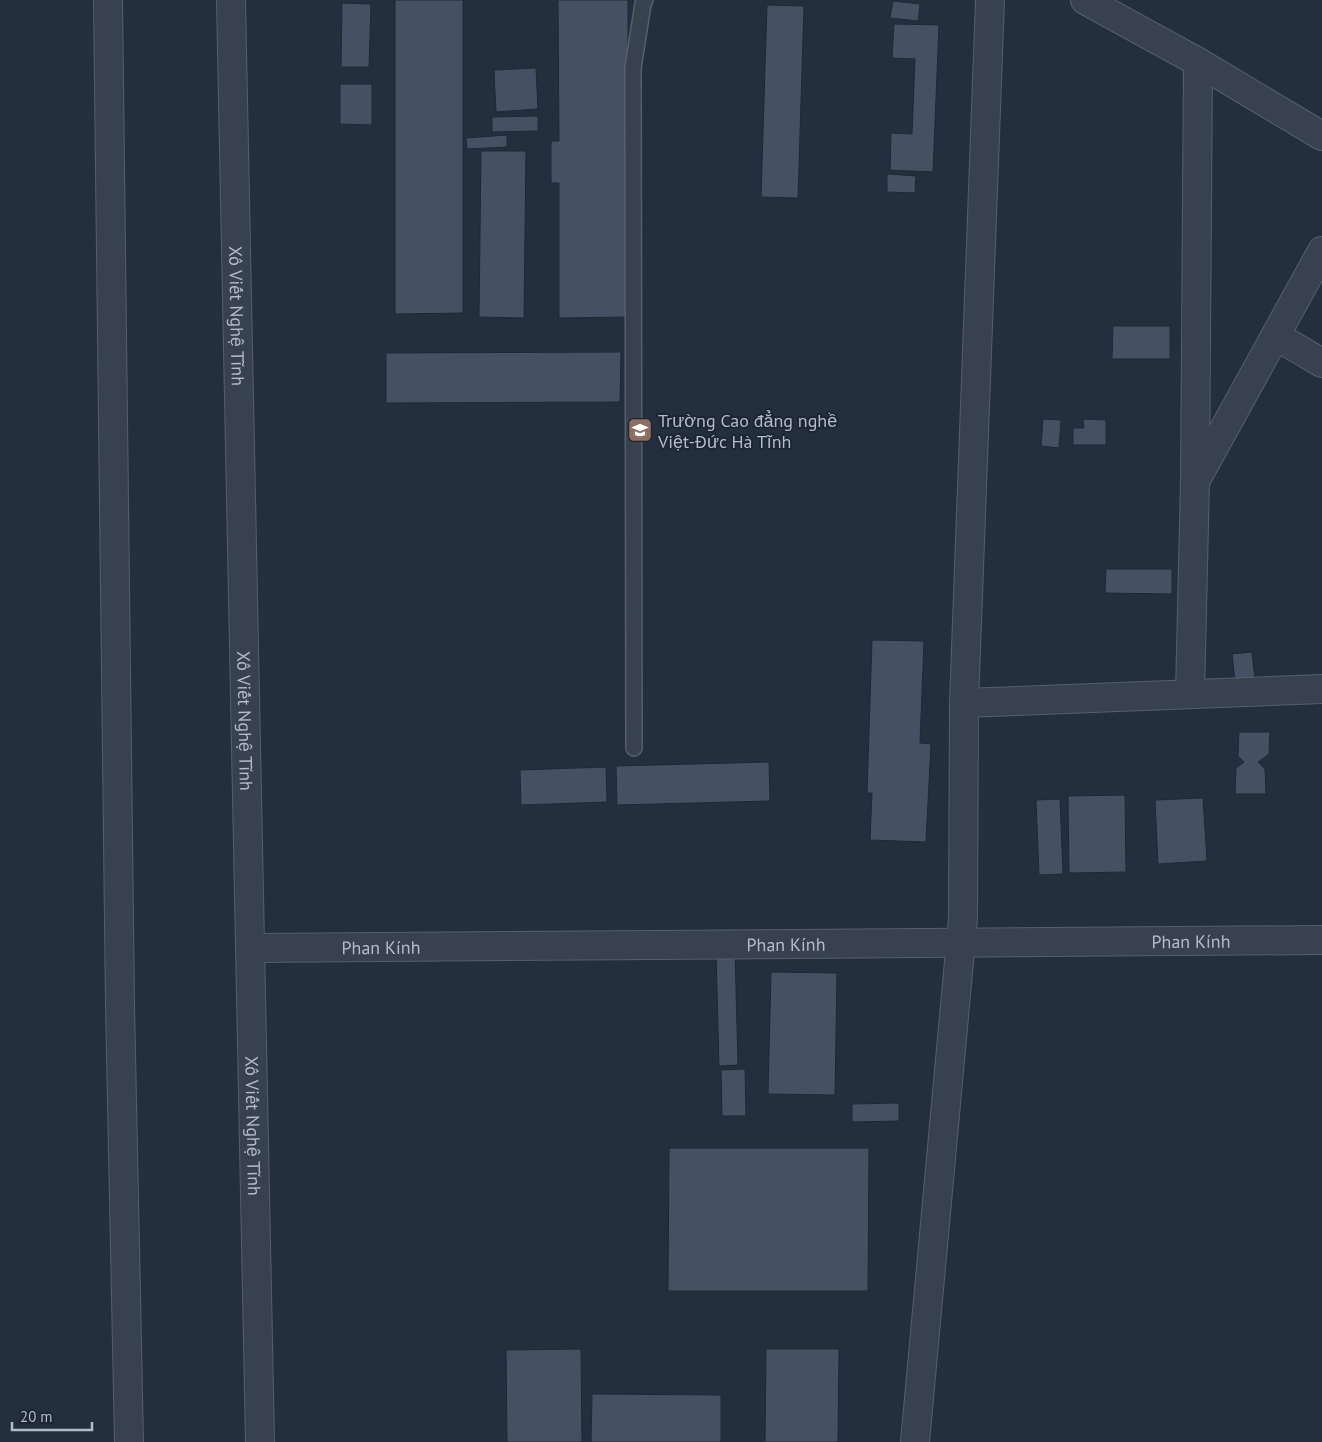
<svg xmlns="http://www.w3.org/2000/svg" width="1322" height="1442" font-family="'PT Sans',sans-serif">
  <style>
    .building { fill: #455162; stroke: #1f2835 }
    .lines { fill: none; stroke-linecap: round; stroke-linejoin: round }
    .service-casing { stroke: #565f6c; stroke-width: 18 }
    .minor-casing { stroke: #565f6c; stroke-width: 30 }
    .tertiary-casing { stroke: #565f6c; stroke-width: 30 }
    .service { stroke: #38414e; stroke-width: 15 }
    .minor { stroke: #38414e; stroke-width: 28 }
    .tertiary { stroke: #38414e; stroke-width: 28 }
    .labels { text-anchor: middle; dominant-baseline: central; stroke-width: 4; stroke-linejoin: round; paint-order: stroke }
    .street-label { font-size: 18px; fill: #b4bcc9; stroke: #1d2633 }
    .poi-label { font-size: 18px; fill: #b4bcc9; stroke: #1d2633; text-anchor: start }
  </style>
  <rect width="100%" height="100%" fill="#242f3e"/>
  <!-- building -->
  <g class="building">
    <path d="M395 0H463V313L395 314Z"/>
    <path d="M558 0H628V317L559 318V183H551V141H559Z"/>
    <path d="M893 1 920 4 918 21 890 18Z"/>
    <path d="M342 3 371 4 369 67H341Z"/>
    <path d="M767 5 804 6 798 198 761 197Z"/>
    <path d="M894 24 939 25 933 172 890 170 891 133 912 134 915 59 892 58Z"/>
    <path d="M536 68 538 109 496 112 494 70Z"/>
    <path d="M340 84H372V125L340 124Z"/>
    <path d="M538 116V131L492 132V117Z"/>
    <path d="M507 135V147L467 149 466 138Z"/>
    <path d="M481 151H526L524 318 479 317Z"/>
    <path d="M887 174 916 176 915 193 887 192Z"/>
    <path d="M1113 326H1170V359H1112Z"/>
    <path d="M621 352 620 402 386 403V353Z"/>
    <path d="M1043 419 1061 420 1059 448 1041 446Z"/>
    <path d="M1083 419 1106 420V445H1073V428H1084Z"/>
    <path d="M1106 569H1172V594L1105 593Z"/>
    <path d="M872 640 924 641 920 743 931 744 926 842 870 840 872 793H867Z"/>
    <path d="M1252 652 1255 679 1235 681 1232 654Z"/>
    <path d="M1239 732H1270L1269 754 1258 762 1265 769 1266 794H1235L1236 768 1244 762 1238 756Z"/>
    <path d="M769 762 770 801 617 805 616 766Z"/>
    <path d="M606 767 607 802 521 805 520 770Z"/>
    <path d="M1125 795 1126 872 1069 873 1068 796Z"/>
    <path d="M1203 798 1207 861 1158 864 1155 800Z"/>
    <path d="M1060 799 1063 874 1039 875 1036 800Z"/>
    <path d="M735 949 738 1065 719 1066 716 950Z"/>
    <path d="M771 972 837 973 835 1095 768 1094Z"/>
    <path d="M745 1069 746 1116H722L721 1070Z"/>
    <path d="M899 1103V1121L852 1122V1104Z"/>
    <path d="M669 1148H869L868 1291H668Z"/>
    <path d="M581 1349 582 1442H507L506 1350Z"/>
    <path d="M766 1349H839L838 1442H765Z"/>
    <path d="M592 1394 721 1395V1442H591Z"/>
  </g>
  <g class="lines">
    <defs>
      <path id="service" d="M634 748 633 68 643 4 645 0"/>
      <g id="minor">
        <path d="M1085 0 1198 62 1322 136"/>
        <path d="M1276 336 1322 363"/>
        <path d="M1197 478 1322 251"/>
        <path d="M1190 694 1195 481 1198 62"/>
        <path d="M964 703 1322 689"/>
        <path id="s1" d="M250 948 1322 940"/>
        <path d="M915 1442 963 918 964 703 990 0"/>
      </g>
      <g id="tertiary">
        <path d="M108 0 120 1005 129 1442"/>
        <path id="s2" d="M231 0 260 1442"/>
      </g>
    </defs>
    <!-- service casing -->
    <use href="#service" class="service-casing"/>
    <!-- minor casing -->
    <use href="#minor" class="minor-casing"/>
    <!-- tertiary casing -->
    <use href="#tertiary" class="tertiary-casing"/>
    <!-- service -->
    <use href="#service" class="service"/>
    <!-- minor -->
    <use href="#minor" class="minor"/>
    <!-- tertiary -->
    <use href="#tertiary" class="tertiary"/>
  </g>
  <!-- icons -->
  <defs>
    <symbol id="university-square" viewBox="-11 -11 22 22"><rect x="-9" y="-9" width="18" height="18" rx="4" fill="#8d6e63" stroke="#1d2633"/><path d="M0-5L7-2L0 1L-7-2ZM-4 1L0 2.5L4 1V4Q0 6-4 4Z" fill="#fff"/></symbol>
  </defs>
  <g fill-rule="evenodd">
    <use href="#university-square" x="626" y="416" width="28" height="28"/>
  </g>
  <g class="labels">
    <!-- street labels -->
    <g class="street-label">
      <text stroke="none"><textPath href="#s2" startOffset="316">Xô Viết Nghệ Tĩnh</textPath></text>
      <text stroke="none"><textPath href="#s2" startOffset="721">Xô Viết Nghệ Tĩnh</textPath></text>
      <text stroke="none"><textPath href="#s1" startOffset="941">Phan Kính</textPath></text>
      <text stroke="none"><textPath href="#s1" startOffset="536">Phan Kính</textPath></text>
      <text stroke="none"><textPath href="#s1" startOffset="131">Phan Kính</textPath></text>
      <text stroke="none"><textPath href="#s2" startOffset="1126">Xô Viết Nghệ Tĩnh</textPath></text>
    </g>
    <!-- poi labels -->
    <g class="poi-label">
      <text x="658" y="420">Trường Cao đẳng nghề<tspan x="658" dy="21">Việt-Đức Hà Tĩnh</tspan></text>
    </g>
  </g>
  <!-- scale -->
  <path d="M12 1422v8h80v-8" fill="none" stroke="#b4bcc9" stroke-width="2.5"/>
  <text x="20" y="1422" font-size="15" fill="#b4bcc9" stroke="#1d2633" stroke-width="4" paint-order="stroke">20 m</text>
</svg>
